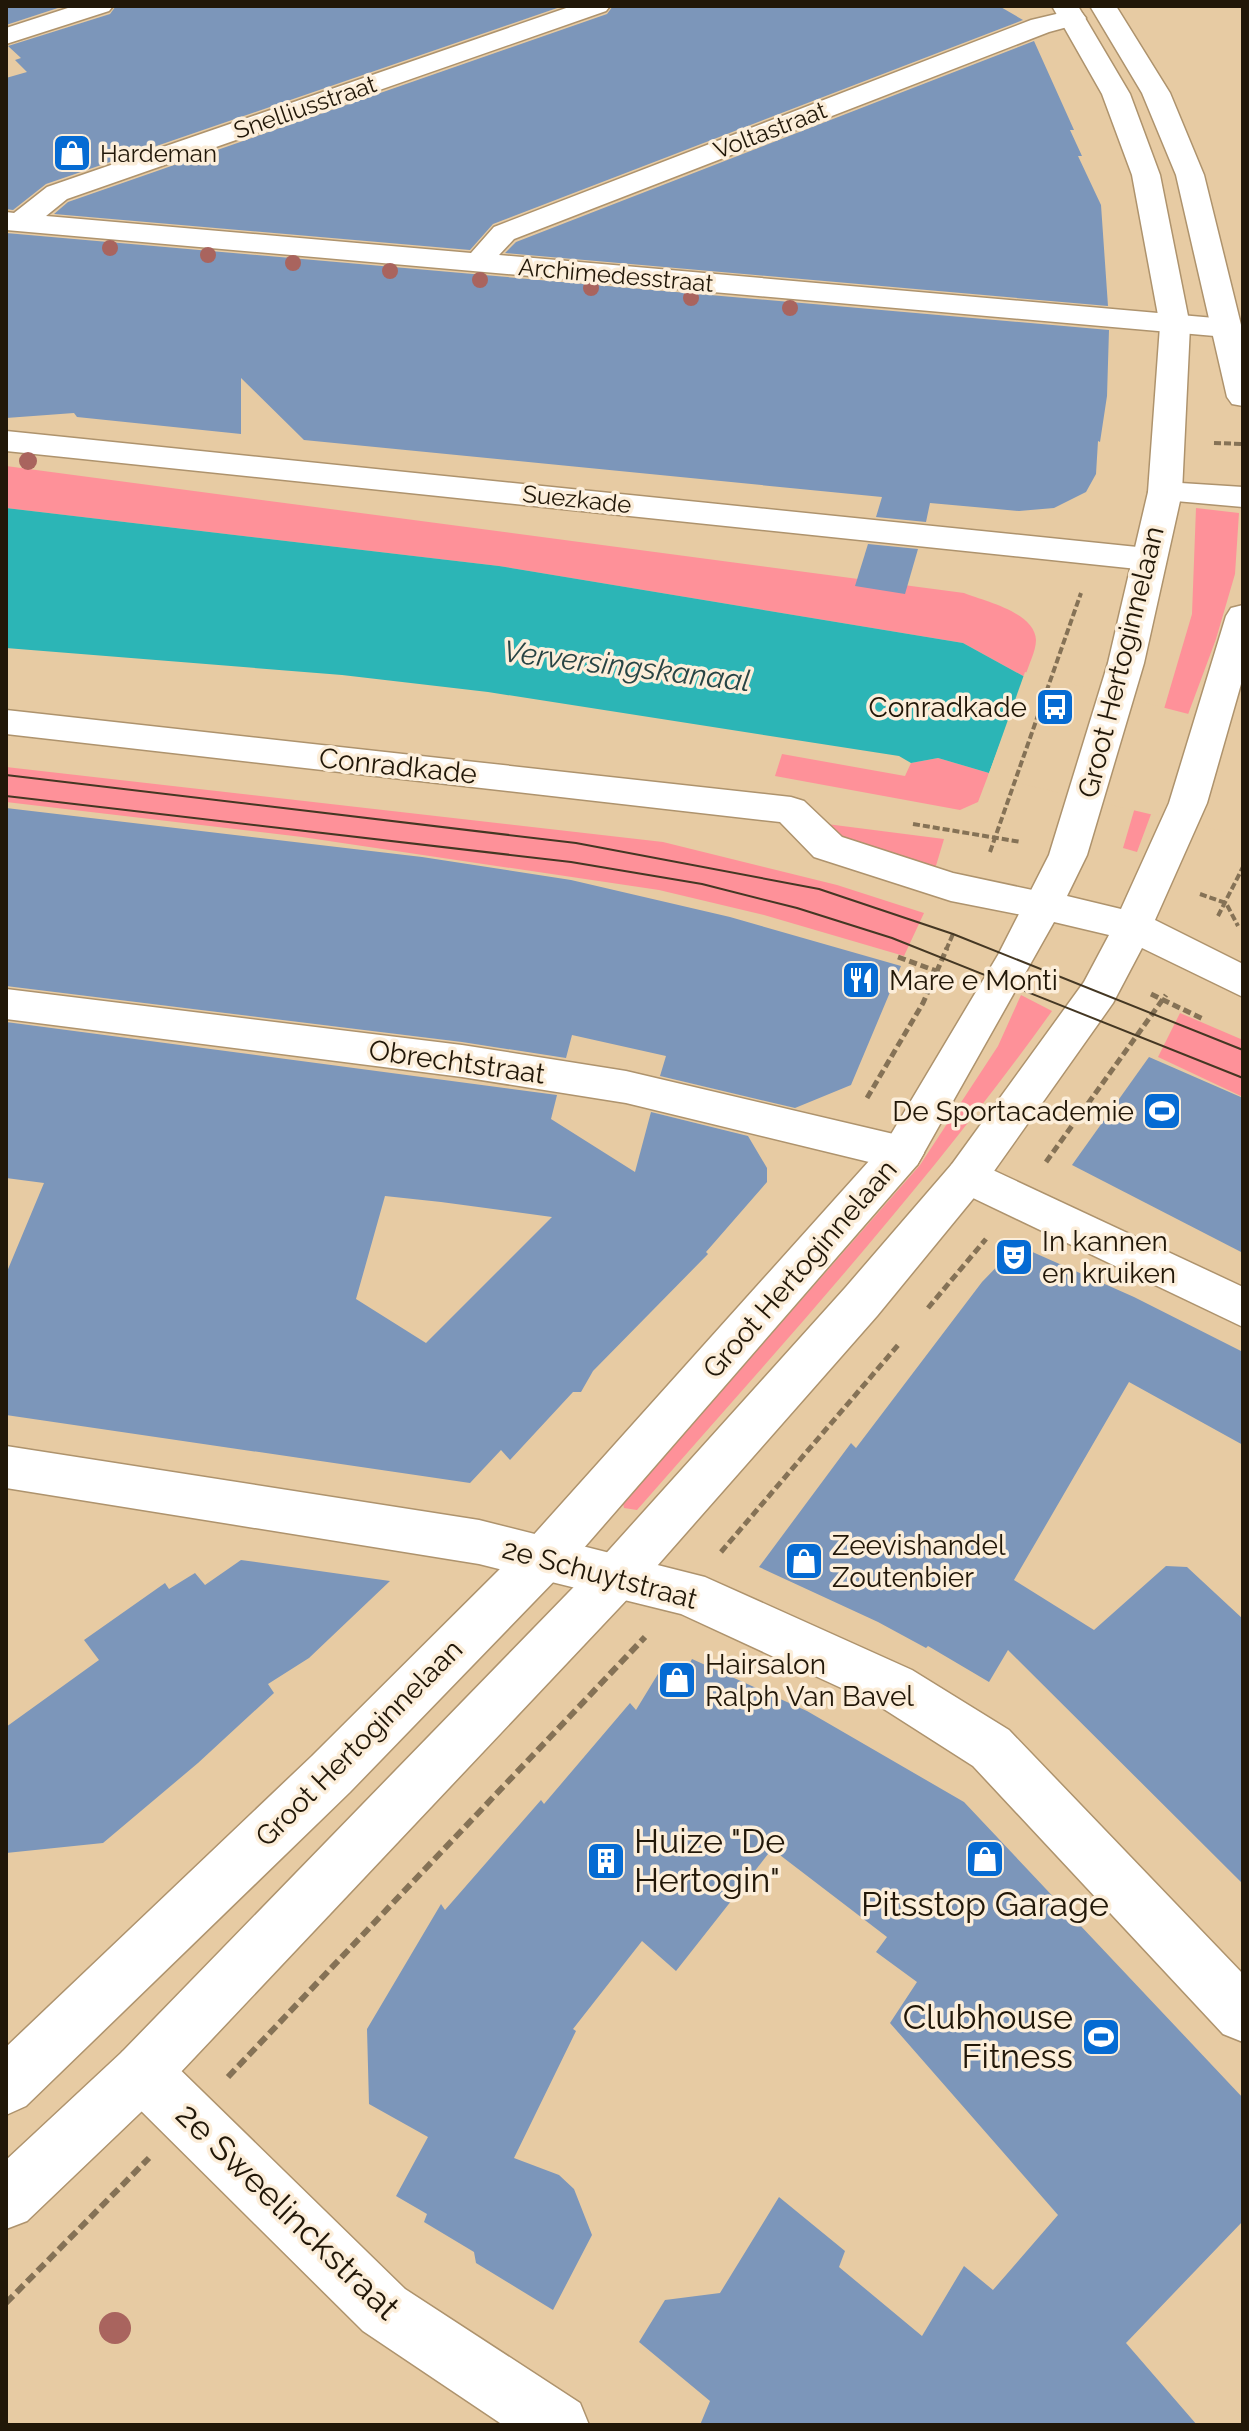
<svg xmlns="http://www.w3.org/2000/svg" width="1249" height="2431" font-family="Raleway,sans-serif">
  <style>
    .green { fill: #fe9199 }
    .water { fill: #2cb5b6 }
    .pier { fill: #e7cba3 }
    .building { fill: #7c96ba; fill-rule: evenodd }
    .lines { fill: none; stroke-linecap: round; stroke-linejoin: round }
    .minor-casing { stroke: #ae936d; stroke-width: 3 }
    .tertiary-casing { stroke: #ae936d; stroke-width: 3 }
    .path-far2 { stroke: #857256; stroke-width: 4; stroke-dasharray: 7 3; stroke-linecap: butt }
    .path-far1 { stroke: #857256; stroke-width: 5; stroke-dasharray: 8 4; stroke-linecap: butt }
    .path { stroke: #857256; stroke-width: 6; stroke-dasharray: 10 5; stroke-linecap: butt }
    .minor { fill: #fff; fill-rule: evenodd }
    .tertiary { fill: #fff; fill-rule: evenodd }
    .tram { stroke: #443723; stroke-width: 2 }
    .tree { fill: #a9645e }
    .labels { text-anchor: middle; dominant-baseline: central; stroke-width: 7; stroke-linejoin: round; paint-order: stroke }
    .far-street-label { font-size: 24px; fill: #211708; stroke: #fceeda }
    .far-poi-label { font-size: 24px; fill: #211708; stroke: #fceeda; text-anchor: start }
    .street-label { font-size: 28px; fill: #211708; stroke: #fceeda }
    .poi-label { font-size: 28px; fill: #211708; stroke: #fceeda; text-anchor: start }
    .water-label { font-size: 30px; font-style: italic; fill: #284444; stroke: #fceeda }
    .near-poi-label { font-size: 34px; fill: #211708; stroke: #fceeda; text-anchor: start }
    .near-street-label { font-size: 34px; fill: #211708; stroke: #fceeda }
  </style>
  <rect width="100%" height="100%" fill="#e7cba3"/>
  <!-- green -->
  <g class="green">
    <path d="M6 466 964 593C984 601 1035 612 1036 640 1036 651 1028 666 1025 677L963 643 499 566 6 508Z"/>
    <path d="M1196 508 1239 513 1235 574 1216 639 1137 852 1123 848 1192 614Z"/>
    <path d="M782 754 905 776 911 763 938 758 989 773 978 802 960 810 775 776Z"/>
    <path d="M6 767 663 842 837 885 924 913 904 956 764 915 659 890 302 837 6 802Z"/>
    <path d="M819 823 944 839 935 869 846 842Z"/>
    <path d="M1021 995 1052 1011C926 1187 780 1347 637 1510L624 1508 623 1503 920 1165 998 1046Z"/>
    <path d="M1180 1013 1243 1040V1097L1158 1057Z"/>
  </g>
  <!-- water -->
  <path class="water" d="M6 508 499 566 963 643 1025 677 989 773 938 758 911 763 899 756 488 692 342 675 6 648Z"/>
  <!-- pier -->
  <path class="pier" d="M1025 672 1243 728V836L988 776Z"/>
  <!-- building -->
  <g class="building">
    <path d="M6 6H64L6 25Z"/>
    <path d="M116 6H563L46 184 13 210 6 209V78L27 72 15 60 21 58 8 46 110 14Z"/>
    <path d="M613 6H999L1023 20 493 224 470 250 54 214 68 202 607 14Z"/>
    <path d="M1034 41 1074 130H1070L1082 156H1078L1101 205 1108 306 505 253 516 242Z"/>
    <path d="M6 233 1109 330 1107 396 1100 442 1098 441 1096 474 1086 492 1054 508 1019 511 930 503 926 522 876 517 882 497 304 440 241 378V434L77 417 74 413 6 418Z"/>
    <path d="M868 544 918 549 905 594 855 586Z"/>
    <path d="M6 808 422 857 571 880 730 917 901 966 851 1085 795 1108 660 1076 666 1056 572 1035 566 1058 462 1042 6 986Z"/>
    <path d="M6 1022 557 1095 551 1119 635 1172 651 1112 748 1136 767 1168V1182L706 1252 708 1254 593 1371 581 1392H573L510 1460 501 1450 470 1483 6 1415V1274L44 1183 6 1178ZM385 1196 441 1202 552 1217 426 1343 356 1299Z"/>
    <path d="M1149 1057 1243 1098V1253L1072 1165Z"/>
    <path d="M1028 1250 1134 1297 1243 1352V1445L1129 1382 1014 1580 1094 1630 1166 1566 1187 1567 1243 1619V1884L1008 1650 989 1682 928 1646 926 1648 878 1622 759 1567 851 1443 856 1448 982 1282 1011 1252Z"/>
    <path d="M241 1560 390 1581 309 1658 268 1684 274 1693 198 1763 103 1843 6 1853V1727L99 1660 84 1640 165 1583 169 1589 195 1573 205 1585Z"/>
    <path d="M692 1659 807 1711 964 1802 1243 2098V2221L1126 2343 1197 2425H700L710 2401 639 2342 665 2300 720 2293 779 2197 845 2251 839 2267 922 2336 964 2266 993 2290 1058 2215 890 2023 917 1982 876 1952 887 1937 772 1849 676 1971 642 1941 573 2029 576 2031 514 2158 559 2175 574 2189 592 2235 553 2310 476 2263 474 2252 424 2222 427 2214 396 2196 428 2137 369 2104 367 2029 441 1904 445 1910 541 1800 544 1804 630 1703 636 1710 664 1664 683 1676Z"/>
  </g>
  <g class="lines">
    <defs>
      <g id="minor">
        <path d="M74 6H113L109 11 6 44V28Z"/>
        <path d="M572 6H610L606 11 67 199 46 216 471 253 494 227 1031 20 1073 10 1082 13 1086 18 1082 23 1049 32 514 239 499 255 1226 319 1237 322 1241 328 1237 334 1226 337 6 230V212L14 213 47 187Z"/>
        <path d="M6 431 1147 548 1159 551 1164 559 1159 567 1147 570 6 451Z"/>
        <path d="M1165 482 1243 487V507L1153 499 1148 492 1153 485Z"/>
        <path d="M6 710 791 797 804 801 842 837 953 873 1056 895 1062 905 1056 915 1042 919 951 901 814 857 780 822 6 734Z"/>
        <path d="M6 989 462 1045 626 1071 902 1136 917 1141 924 1153 917 1165 902 1170 626 1103 462 1077 6 1019Z"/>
        <path d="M967 1158 1243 1287V1327L952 1188 945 1176 952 1164Z"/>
        <path d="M6 1446 479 1520 705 1577 912 1670 1009 1730 1243 1974V2042L1223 2034 973 1766 876 1704 681 1614 479 1564 6 1488Z"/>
        <path d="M142 2044 162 2052 405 2289 580 2403 589 2425H503L363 2331 122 2092 114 2072 122 2052Z"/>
      </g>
      <g id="tertiary">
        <path d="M1052 6H1078L1130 94 1160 175 1190 326 1182 492 1144 663 1087 855 1067 896 1121 909 1169 803 1226 616 1231 608 1243 605V677L1207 803 1155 920 1243 964V997L1142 948 1113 1003 982 1188 877 1316 635 1591 162 2092 27 2221 6 2229V2160L122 2052 601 1559 845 1288 952 1164 1084 982 1109 935 1054 922 917 1165 563 1572 350 1792 26 2106 6 2115V2047L312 1756 529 1540 887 1141 998 955 1049 855 1108 663 1148 492 1160 326 1132 175 1102 94Z"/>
        <path d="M1090 6H1116L1170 93 1204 175 1243 333V406L1232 404 1227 397 1176 175 1142 93Z"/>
      </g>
    </defs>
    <!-- minor casing -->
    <use href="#minor" class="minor-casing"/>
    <!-- tertiary casing -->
    <use href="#tertiary" class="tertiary-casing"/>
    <!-- path-far2 -->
    <g class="path-far2">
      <path d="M1214 443 1243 444"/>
      <path d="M913 824 1021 842"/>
      <path d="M990 852 1081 593"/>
      <path d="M1200 894 1226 903 1238 926"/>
      <path d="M1218 916 1243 867"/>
      <path d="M946 950 953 934"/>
    </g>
    <!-- path-far1 -->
    <g class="path-far1">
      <path d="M898 957 939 972"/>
      <path d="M1151 994 1205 1020"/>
      <path d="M867 1098 923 1003 947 948"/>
      <path d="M1046 1162 1166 995"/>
      <path d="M928 1308 986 1239"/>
      <path d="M721 1552 899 1344"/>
    </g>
    <!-- path -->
    <g class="path">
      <path d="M228 2077 645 1637"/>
      <path d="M6 2303 149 2158"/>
    </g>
    <!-- minor -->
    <use href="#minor" class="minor"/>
    <!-- tertiary -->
    <use href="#tertiary" class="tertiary"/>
    <!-- tram -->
    <g class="tram">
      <path d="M6 775 576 843 819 889 953 934 1243 1050"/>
      <path d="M6 796 571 862 702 884 797 908 892 938 1243 1078"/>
    </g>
  </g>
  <!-- trees -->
  <g class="tree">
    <circle cx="110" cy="248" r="8"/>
    <circle cx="208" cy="255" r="8"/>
    <circle cx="293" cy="263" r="8"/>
    <circle cx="390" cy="271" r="8"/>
    <circle cx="480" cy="280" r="8"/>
    <circle cx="591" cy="288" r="8"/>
    <circle cx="691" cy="298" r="8"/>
    <circle cx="790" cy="308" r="8"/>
    <circle cx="28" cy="461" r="9"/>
    <circle cx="115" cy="2328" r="16"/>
  </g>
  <!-- icons -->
  <defs>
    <symbol id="shop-square" viewBox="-11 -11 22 22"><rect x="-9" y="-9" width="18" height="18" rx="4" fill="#056bd3" stroke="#fceeda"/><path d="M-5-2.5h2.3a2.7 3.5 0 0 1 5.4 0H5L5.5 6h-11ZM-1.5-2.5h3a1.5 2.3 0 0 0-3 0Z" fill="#fff"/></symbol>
    <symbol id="bus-square" viewBox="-11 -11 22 22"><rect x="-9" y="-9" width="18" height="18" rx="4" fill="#056bd3" stroke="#fceeda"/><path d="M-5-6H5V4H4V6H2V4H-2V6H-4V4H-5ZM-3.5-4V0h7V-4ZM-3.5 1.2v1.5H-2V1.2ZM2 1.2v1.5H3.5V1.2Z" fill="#fff"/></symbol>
    <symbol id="restaurant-square" viewBox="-11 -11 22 22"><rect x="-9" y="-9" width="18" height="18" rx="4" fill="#056bd3" stroke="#fceeda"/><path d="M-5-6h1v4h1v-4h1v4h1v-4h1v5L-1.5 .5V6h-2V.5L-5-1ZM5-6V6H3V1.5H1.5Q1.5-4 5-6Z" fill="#fff"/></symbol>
    <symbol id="stadium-square" viewBox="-11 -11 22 22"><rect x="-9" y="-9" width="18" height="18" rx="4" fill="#056bd3" stroke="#fceeda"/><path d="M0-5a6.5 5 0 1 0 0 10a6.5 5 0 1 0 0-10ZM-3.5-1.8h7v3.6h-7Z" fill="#fff"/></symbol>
    <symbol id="theatre-square" viewBox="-11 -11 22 22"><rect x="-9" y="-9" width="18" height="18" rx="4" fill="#056bd3" stroke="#fceeda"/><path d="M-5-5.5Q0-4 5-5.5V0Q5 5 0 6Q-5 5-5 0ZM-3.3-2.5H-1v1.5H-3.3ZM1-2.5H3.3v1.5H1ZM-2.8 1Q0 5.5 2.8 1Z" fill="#fff"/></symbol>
    <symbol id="building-square" viewBox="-11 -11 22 22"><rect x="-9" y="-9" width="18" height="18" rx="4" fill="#056bd3" stroke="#fceeda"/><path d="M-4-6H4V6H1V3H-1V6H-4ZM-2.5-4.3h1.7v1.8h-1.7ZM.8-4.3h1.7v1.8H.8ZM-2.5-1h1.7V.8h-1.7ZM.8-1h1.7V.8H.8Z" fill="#fff"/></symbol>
  </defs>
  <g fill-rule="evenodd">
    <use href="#shop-square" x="50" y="131" width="44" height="44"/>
    <use href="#bus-square" x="1033" y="685" width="44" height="44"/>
    <use href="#restaurant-square" x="839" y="958" width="44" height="44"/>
    <use href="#stadium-square" x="1140" y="1089" width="44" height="44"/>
    <use href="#theatre-square" x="992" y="1235" width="44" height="44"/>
    <use href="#shop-square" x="782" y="1539" width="44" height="44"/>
    <use href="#shop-square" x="655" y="1658" width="44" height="44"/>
    <use href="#shop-square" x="963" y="1837" width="44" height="44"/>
    <use href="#building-square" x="584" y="1839" width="44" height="44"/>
    <use href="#stadium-square" x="1079" y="2015" width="44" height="44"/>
  </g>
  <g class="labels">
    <!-- far-street labels -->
    <g class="far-street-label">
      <text transform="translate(305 107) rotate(-19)">Snelliusstraat</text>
      <text transform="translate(770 130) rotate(-21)">Voltastraat</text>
      <text transform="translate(616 275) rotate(5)">Archimedesstraat</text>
      <text transform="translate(577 499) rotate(6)">Suezkade</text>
    </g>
    <!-- far-poi labels -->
    <g class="far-poi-label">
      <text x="100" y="153">Hardeman</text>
    </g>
    <!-- street labels -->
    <g class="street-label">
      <text transform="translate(1121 662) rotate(-76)">Groot Hertoginnelaan</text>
      <text transform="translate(398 766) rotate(6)">Conradkade</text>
      <text transform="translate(457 1062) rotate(8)">Obrechtstraat</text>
      <text transform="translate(800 1269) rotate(-49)">Groot Hertoginnelaan</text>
      <text transform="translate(600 1574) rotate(15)">2e Schuytstraat</text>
      <text transform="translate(359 1743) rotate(-45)">Groot Hertoginnelaan</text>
    </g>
    <!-- poi labels -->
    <g class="poi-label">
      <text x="1027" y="707" text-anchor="end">Conradkade</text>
      <text x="889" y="980">Mare e Monti</text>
      <text x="1134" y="1111" text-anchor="end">De Sportacademie</text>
      <text x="1042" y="1241">In kannen<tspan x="1042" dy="32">en kruiken</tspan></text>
      <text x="832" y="1545">Zeevishandel<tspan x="832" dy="32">Zoutenbier</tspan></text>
      <text x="705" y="1664">Hairsalon<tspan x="705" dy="32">Ralph Van Bavel</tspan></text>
    </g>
    <!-- water labels -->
    <g class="water-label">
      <text transform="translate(627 666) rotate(7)">Verversingskanaal</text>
    </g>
    <!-- near-poi labels -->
    <g class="near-poi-label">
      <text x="634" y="1841">Huize "De<tspan x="634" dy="39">Hertogin"</tspan></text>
      <text x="985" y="1904" text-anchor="middle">Pitsstop Garage</text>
      <text x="1073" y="2017" text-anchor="end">Clubhouse<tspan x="1073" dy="39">Fitness</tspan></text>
    </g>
    <!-- near-street labels -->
    <g class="near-street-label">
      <text transform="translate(288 2211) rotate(44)">2e Sweelinckstraat</text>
    </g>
  </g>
  <!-- border -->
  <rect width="1249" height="2431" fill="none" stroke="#211708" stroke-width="16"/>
</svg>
